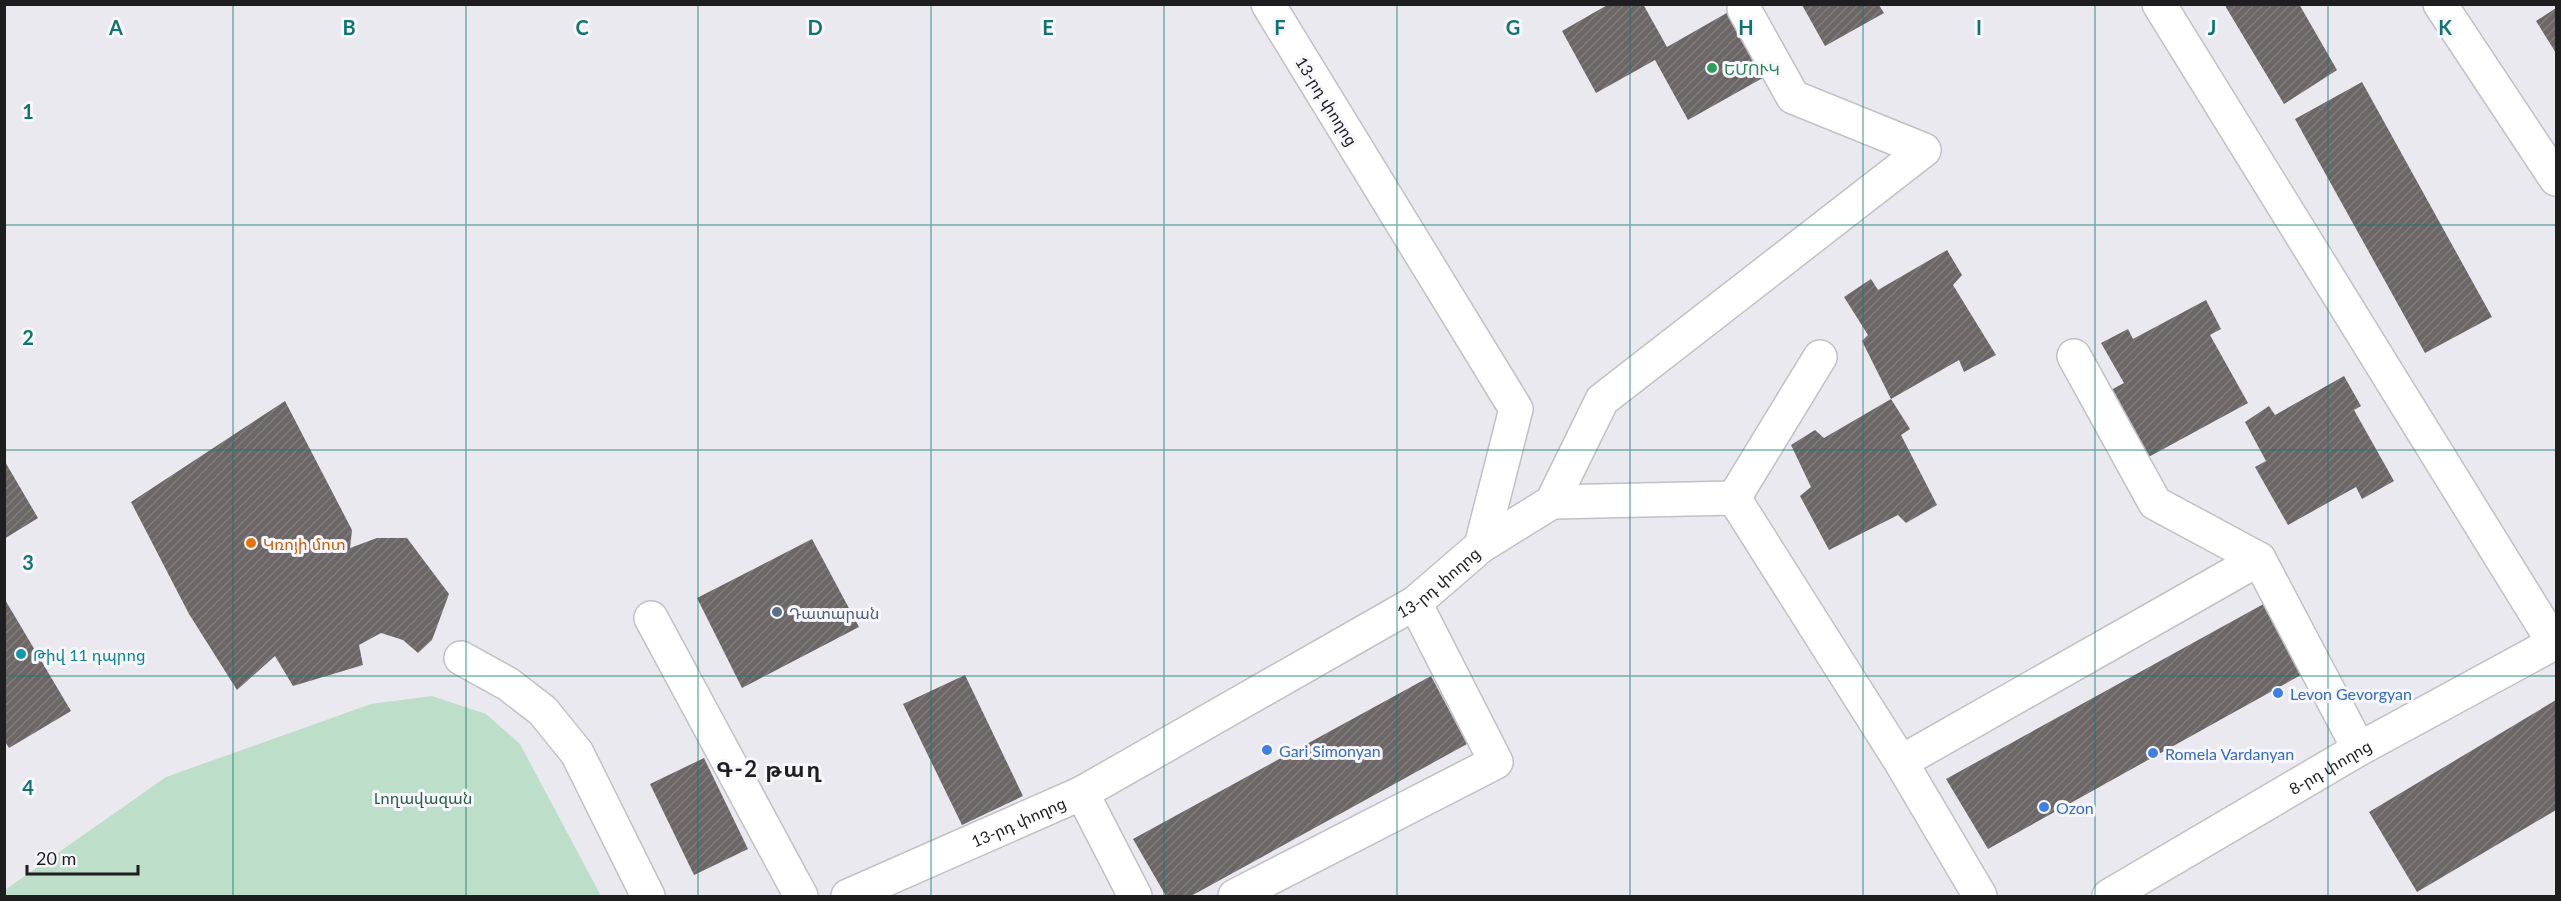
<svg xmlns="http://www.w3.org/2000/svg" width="2561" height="901" font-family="Lato,'Noto Sans Armenian',sans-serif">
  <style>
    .park { fill: #bddec8 }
    .building { fill: url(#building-hatch) }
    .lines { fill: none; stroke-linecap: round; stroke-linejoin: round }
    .minor-casing { stroke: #c1c0c6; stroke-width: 36 }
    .minor { stroke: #fff; stroke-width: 33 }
    .grid { fill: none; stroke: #0f766e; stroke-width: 1.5; stroke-opacity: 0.55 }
    .leisure-dot { fill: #2e9e5b; stroke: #f7f6fd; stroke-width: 2 }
    .food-dot { fill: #e8710a; stroke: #f7f6fd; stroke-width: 2 }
    .service-dot { fill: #5c6f8a; stroke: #f7f6fd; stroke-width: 2 }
    .culture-dot { fill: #0f9aa8; stroke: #f7f6fd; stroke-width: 2 }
    .shop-dot { fill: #3f7fe0; stroke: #f7f6fd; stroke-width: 2 }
    .labels { text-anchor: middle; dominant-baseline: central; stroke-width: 6; stroke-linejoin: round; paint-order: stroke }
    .leisure-label { font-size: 16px; fill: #27864d; stroke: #f7f6fd; text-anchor: start }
    .street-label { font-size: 16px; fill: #1e1d20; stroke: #f7f6fd }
    .food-label { font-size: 16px; fill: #c56008; stroke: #f7f6fd; text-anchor: start }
    .service-label { font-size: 16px; fill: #4e5e75; stroke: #f7f6fd; text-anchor: start }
    .culture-label { font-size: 16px; fill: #0d838f; stroke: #f7f6fd; text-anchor: start }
    .shop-label { font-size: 16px; fill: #366cbe; stroke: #f7f6fd; text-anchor: start }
    .park-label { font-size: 16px; fill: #245e3e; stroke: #f7f6fd }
    .district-label { font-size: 22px; font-weight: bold; letter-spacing: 1.5px; fill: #1e1d20; stroke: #f7f6fd }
    .grid-label { font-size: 20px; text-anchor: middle; font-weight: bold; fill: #0f766e; stroke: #f7f6fd; stroke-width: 6; stroke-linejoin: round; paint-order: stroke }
  </style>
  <defs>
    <pattern id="building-hatch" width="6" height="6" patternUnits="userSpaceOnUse" patternTransform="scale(1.5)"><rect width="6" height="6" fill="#6c6667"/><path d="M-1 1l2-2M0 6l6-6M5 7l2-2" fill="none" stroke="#807b7c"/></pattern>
  </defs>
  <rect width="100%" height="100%" fill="#eae9f0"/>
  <!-- park -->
  <path class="park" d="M432 696 486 714 520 744 601 896H5V890L166 777 371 704Z"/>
  <!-- building -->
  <g class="building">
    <path d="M1609 4H1643L1667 47 1732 10 1768 75 1688 120 1655 60 1596 93 1562 31Z"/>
    <path d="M2224 4H2299L2337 70 2284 104Z"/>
    <path d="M1802 5H1879L1884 13 1825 46Z"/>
    <path d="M2556 8V53L2536 21Z"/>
    <path d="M2362 82 2492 317 2425 353 2295 119Z"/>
    <path d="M1947 250 1962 275 1953 285 1996 355 1964 372 1959 360 1891 399 1862 341 1868 335 1844 297 1871 279 1878 290Z"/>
    <path d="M2206 300 2221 329 2210 335 2248 403 2143 460 2105 393 2124 383 2101 343 2128 329 2133 339Z"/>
    <path d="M2344 376 2361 406 2354 410 2394 481 2362 499 2356 487 2288 525 2255 467 2266 461 2245 422 2269 406 2275 415Z"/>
    <path d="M1891 399 1910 429 1901 435 1937 505 1906 523 1898 515 1829 550 1800 496 1811 487 1791 445 1815 430 1824 438Z"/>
    <path d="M285 401 352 530 350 548 377 538H407L449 594 432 640 418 653 403 640 381 633 359 645 363 665 293 686 275 656 237 690 189 614 131 502Z"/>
    <path d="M4 460 38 518 4 539Z"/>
    <path d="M812 539 859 627 742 688 697 598Z"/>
    <path d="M4 598 71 711 9 748 4 740Z"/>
    <path d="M2269 601 2308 671 1988 849 1946 779Z"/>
    <path d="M965 675 1023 796 962 825 903 704Z"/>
    <path d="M1431 676 1467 744 1191 896H1166L1133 839Z"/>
    <path d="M2556 700V810L2417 892 2369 812Z"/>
    <path d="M704 758 748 849 694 875 650 784Z"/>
  </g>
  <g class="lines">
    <defs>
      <g id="minor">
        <path d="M2159 4 2554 643"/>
        <path d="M2440 4 2556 179"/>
        <path d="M2074 356 2155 503 2259 559"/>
        <path d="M1734 498 1820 357"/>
        <path d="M1552 502 1734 498 1901 762"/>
        <path d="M1481 546 1552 502 1602 400 1924 150 1793 97 1744 9"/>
        <path d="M651 618 801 896"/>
        <path d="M461 658 508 684 543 711 577 753 648 896"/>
        <path d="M1082 793 1135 896"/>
        <path id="s1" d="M848 896 1082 793 1415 603 1481 546 1516 409 1268 4"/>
        <path d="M1235 896 1496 762 1415 603"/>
        <path d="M1980 896 1901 762 2259 559 2359 749"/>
        <path id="s2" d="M2109 896 2359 749 2556 642"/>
      </g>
    </defs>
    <!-- minor casing -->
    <use href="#minor" class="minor-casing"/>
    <!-- minor -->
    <use href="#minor" class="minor"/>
  </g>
  <!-- grid -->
  <path class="grid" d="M233 4V896M466 4V896M698 4V896M931 4V896M1164 4V896M1397 4V896M1630 4V896M1863 4V896M2095 4V896M2328 4V896M4 225H2556M4 450H2556M4 676H2556"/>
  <!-- markers -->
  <circle class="leisure-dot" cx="1712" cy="68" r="6"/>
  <circle class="food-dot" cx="251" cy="543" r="6"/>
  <circle class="service-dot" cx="777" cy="612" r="6"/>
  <circle class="culture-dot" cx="21" cy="654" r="6"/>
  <g class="shop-dot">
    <circle cx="2278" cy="693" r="6"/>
    <circle cx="1267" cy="750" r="6"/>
    <circle cx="2153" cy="753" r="6"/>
    <circle cx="2044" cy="807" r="6"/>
  </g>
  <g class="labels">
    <!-- leisure labels -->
    <g class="leisure-label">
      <text x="1724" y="68">ԵՄՈՒԿ</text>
    </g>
    <!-- street labels -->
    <g class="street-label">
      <text transform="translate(1327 101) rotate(58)">13-րդ փողոց</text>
      <text stroke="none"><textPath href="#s1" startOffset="670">13-րդ փողոց</textPath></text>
      <text stroke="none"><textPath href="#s2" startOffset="256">8-րդ փողոց</textPath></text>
      <text stroke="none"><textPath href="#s1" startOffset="186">13-րդ փողոց</textPath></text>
    </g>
    <!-- food labels -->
    <g class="food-label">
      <text x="263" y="543">Կռոյի մոտ</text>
    </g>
    <!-- service labels -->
    <g class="service-label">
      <text x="789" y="612">Դատարան</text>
    </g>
    <!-- culture labels -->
    <g class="culture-label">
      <text x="33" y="654">Թիվ 11 դպրոց</text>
    </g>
    <!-- shop labels -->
    <g class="shop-label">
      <text x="2290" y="693">Levon Gevorgyan</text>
      <text x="1279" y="750">Gari Simonyan</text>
      <text x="2165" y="753">Romela Vardanyan</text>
      <text x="2056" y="807">Ozon</text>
    </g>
    <!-- park labels -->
    <g class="park-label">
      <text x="423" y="797">Լողավազան</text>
    </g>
    <!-- district labels -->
    <g class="district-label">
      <text x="769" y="768">Գ-2 թաղ</text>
    </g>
  </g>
  <g class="grid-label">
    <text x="116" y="35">A</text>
    <text x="349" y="35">B</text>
    <text x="582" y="35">C</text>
    <text x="815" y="35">D</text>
    <text x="1048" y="35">E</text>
    <text x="1280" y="35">F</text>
    <text x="1513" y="35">G</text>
    <text x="1746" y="35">H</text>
    <text x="1979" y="35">I</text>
    <text x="2212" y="35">J</text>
    <text x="2445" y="35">K</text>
    <text x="28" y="119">1</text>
    <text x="28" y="345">2</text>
    <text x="28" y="570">3</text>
    <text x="28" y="795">4</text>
  </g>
  <!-- border -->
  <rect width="2561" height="901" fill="none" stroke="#1e1d20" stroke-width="12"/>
  <!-- scale -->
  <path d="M27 865v9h111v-9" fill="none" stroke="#1e1d20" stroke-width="3"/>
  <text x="36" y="865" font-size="18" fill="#1e1d20" stroke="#f7f6fd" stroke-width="4.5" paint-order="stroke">20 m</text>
</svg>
